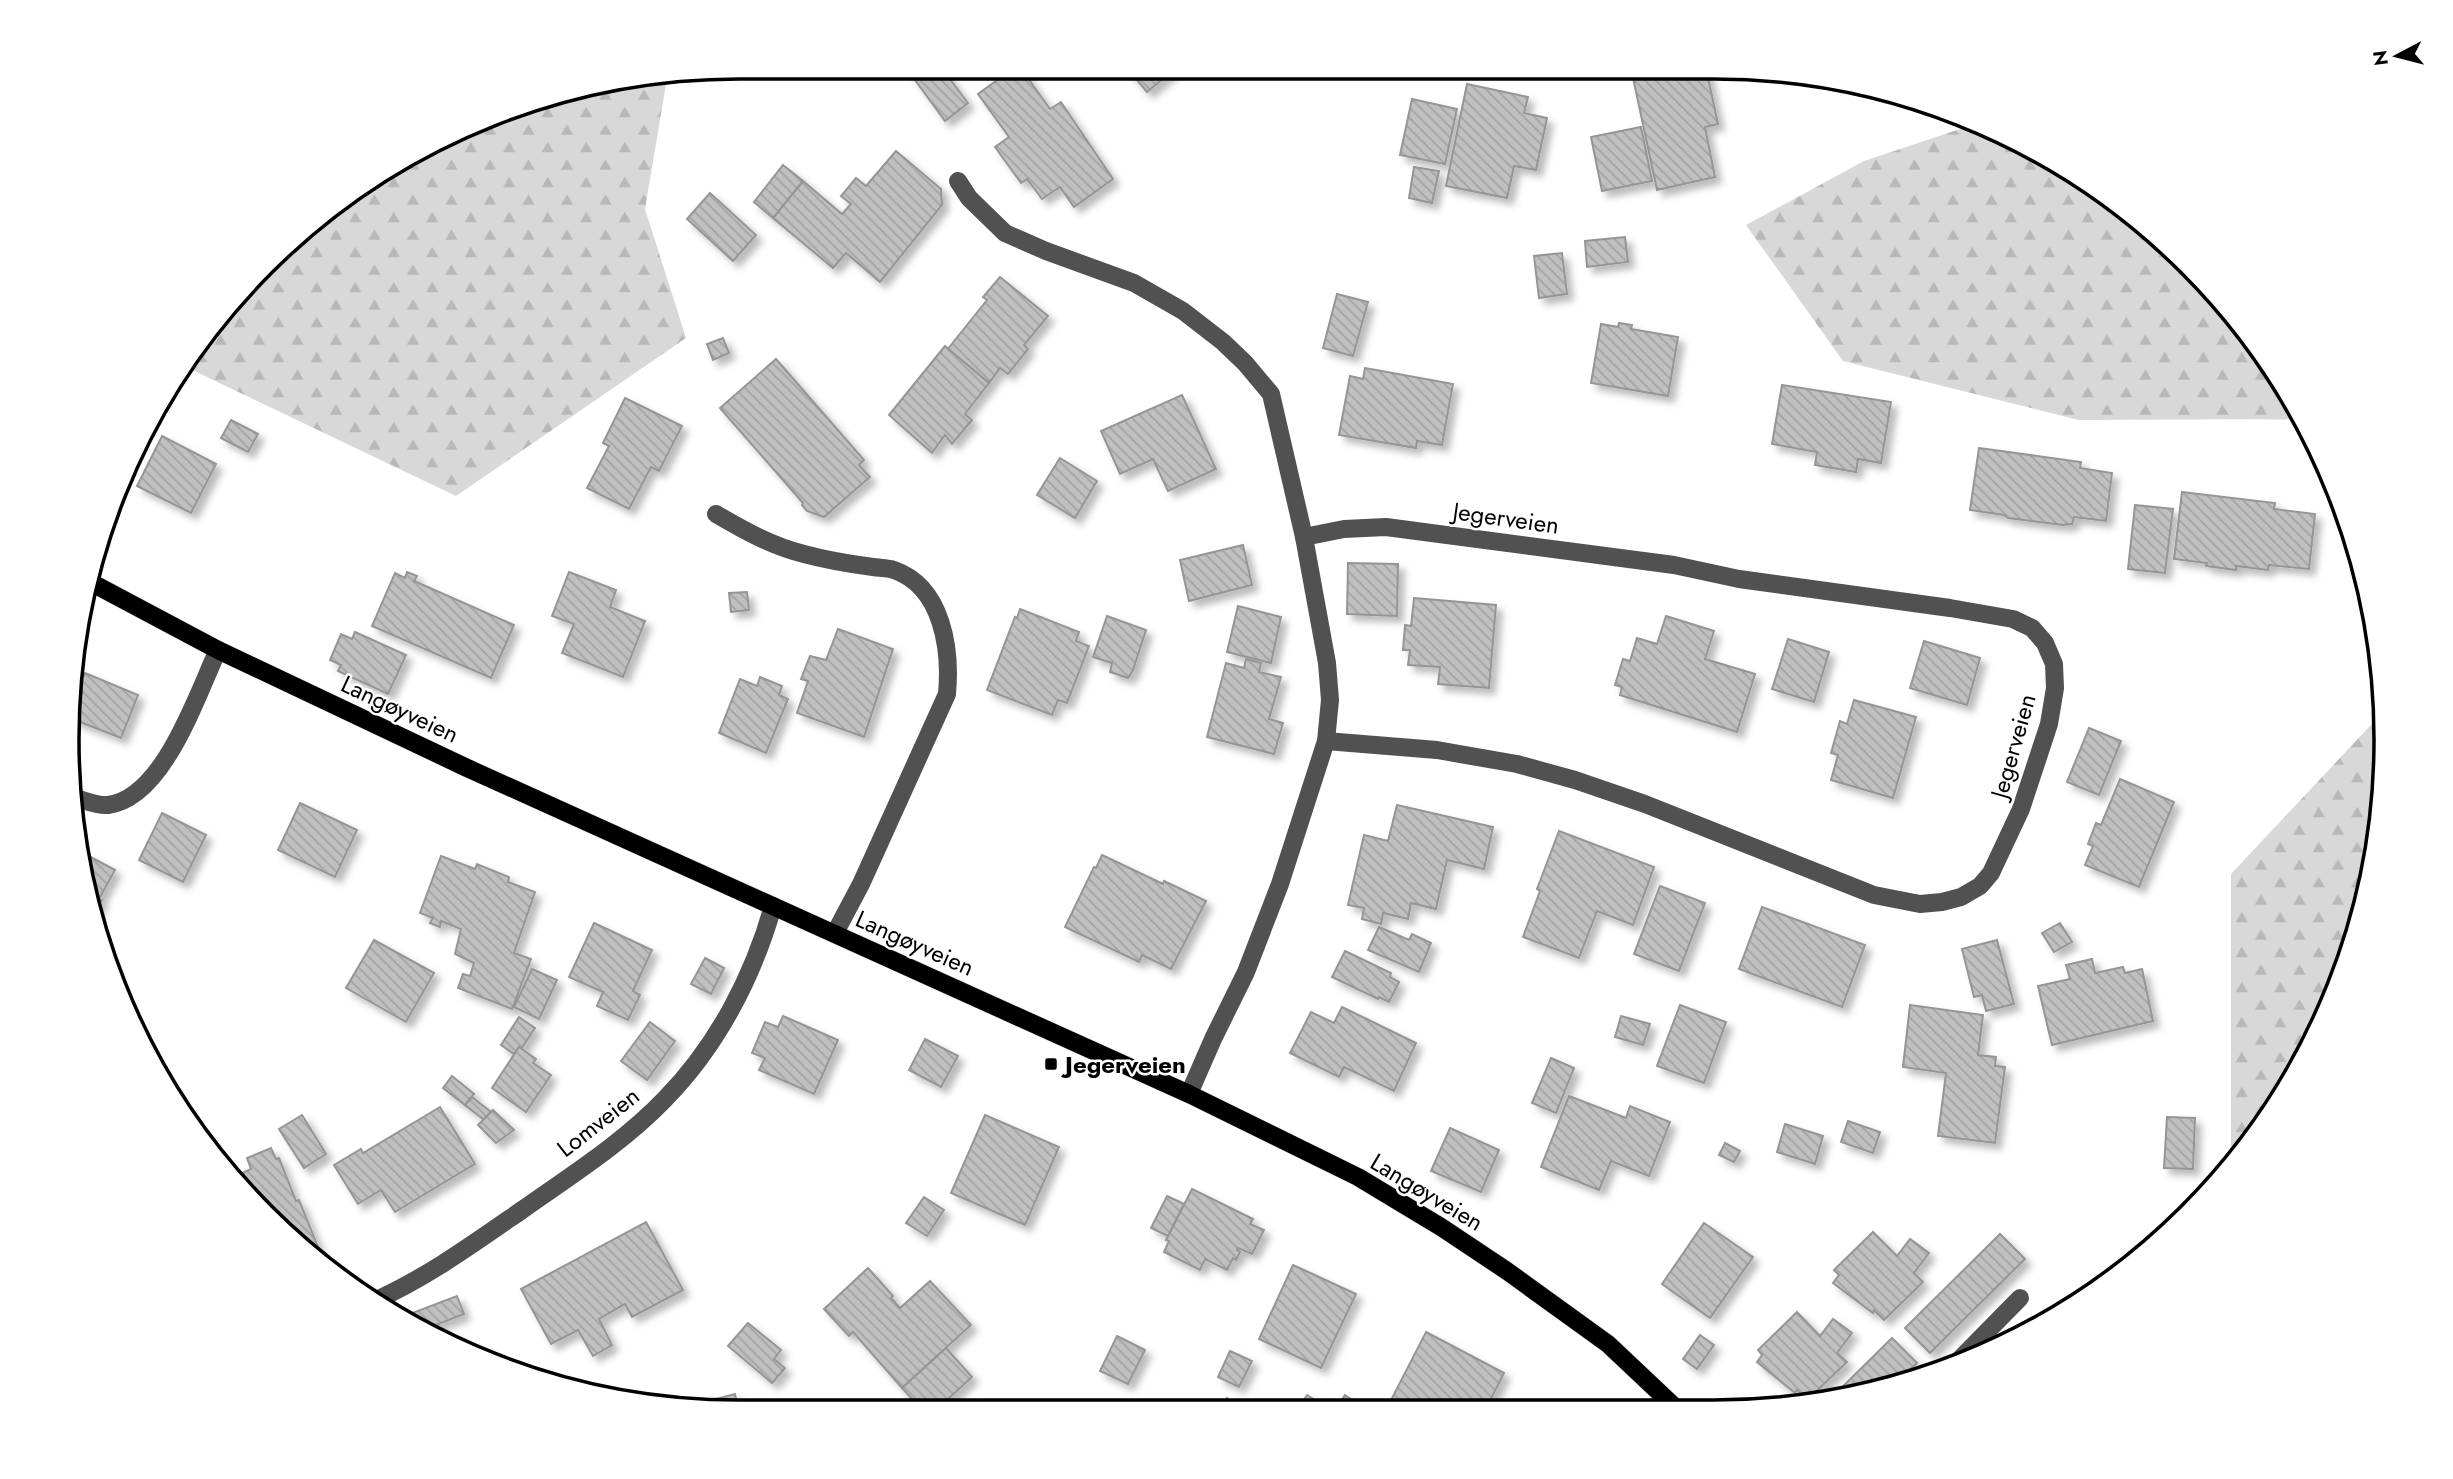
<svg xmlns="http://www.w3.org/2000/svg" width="2453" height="1479" font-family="Jost,sans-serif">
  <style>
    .forest { fill: url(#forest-firs) }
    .building { fill: url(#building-back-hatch); stroke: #959595; stroke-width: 2; filter: url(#shadow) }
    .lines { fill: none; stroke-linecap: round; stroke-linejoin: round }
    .major-casing { stroke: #dbdbdb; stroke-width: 19 }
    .minor { stroke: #515151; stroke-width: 18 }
    .major { stroke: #000; stroke-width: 18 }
    .poi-dot { fill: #000; stroke: #fff; stroke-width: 2.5 }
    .labels { text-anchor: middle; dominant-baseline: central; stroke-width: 5; stroke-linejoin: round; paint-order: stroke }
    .street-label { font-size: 24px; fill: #000; stroke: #fff }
    .poi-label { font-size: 24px; font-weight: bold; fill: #000; stroke: #fff; text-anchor: start }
    .rim { fill: none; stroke: #000; stroke-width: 3.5 }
  </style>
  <defs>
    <pattern id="forest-firs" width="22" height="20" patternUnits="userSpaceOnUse" patternTransform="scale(1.75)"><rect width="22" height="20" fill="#d8d8d8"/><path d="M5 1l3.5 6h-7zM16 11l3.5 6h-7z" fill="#b8b8b8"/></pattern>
    <pattern id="building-back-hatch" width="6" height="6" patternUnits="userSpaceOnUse" patternTransform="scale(1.75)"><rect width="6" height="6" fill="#c0c0c0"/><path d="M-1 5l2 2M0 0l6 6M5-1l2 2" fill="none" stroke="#a3a3a3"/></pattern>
    <filter id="shadow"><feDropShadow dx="6" dy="6" stdDeviation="3.5" flood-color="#0004"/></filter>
  </defs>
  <rect width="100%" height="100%" fill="#fff"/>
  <!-- forest -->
  <g class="forest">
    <path d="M667 78 645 209 686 338 456 496 186 367 205 330 330 205 524 102Z"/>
    <path d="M1975 124 2088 180 2190 264 2273 366 2319 452 2291 419 2079 420 1843 361 1746 225 1864 161Z"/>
    <path d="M2384 711 2386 740 2373 871 2335 997 2273 1114 2231 1161V874Z"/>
  </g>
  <!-- building -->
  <g class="building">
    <path d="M910 67H941L968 103 945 121 907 69Z"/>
    <path d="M1015 67H1020L1050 109 1061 102 1113 179 1074 207 1060 187 1042 199 1027 179 1021 183 995 147 1009 137 978 94Z"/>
    <path d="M1126 67H1177L1147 92Z"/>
    <path d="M1655 68H1706L1718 124 1705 127 1715 177 1657 190 1632 73Z"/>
    <path d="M1467 84 1528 97 1524 113 1547 118 1536 170 1514 166 1507 198 1446 186Z"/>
    <path d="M1412 99 1457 109 1445 164 1400 155Z"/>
    <path d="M1641 127 1652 181 1602 191 1591 137Z"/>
    <path d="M896 151 941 189 942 205 880 282 846 253 833 268 773 218 803 181 842 214 851 204 841 196 856 178 866 186Z"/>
    <path d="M783 165 803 181 773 218 754 202Z"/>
    <path d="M1414 167 1439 171 1432 203 1409 198Z"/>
    <path d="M710 193 756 235 733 261 687 219Z"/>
    <path d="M1625 237 1628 262 1587 267 1585 241Z"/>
    <path d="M1562 253 1567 294 1539 298 1534 256Z"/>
    <path d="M1000 277 1048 316 1024 345 1028 349 1008 374 1000 368 989 383 947 350 987 300 983 297Z"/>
    <path d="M1337 294 1368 302 1353 356 1323 348Z"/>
    <path d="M1619 323 1632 325 1631 329 1678 337 1668 396 1591 383 1601 324 1618 327Z"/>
    <path d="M723 338 729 353 713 360 707 344Z"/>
    <path d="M945 346 989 383 965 414 972 420 952 444 945 435 932 453 889 415Z"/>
    <path d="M776 359 864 460 859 465 870 477 824 517 807 511 802 505 803 503 720 408Z"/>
    <path d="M1365 368 1453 384 1442 445 1417 441 1416 448 1339 435 1350 376 1363 379Z"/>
    <path d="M1782 385 1891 402 1881 463 1858 459 1856 472 1815 465 1817 452 1772 444Z"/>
    <path d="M1182 395 1216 469 1168 491 1153 459 1120 474 1101 431Z"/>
    <path d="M625 398 682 426 659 471 651 467 629 509 587 488 609 446 603 443Z"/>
    <path d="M231 420 258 434 248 452 221 438Z"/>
    <path d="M162 436 216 464 191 513 137 486Z"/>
    <path d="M1979 448 2081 462 2080 468 2112 473 2106 521 2074 517 2072 524 2063 525 2008 518 2004 515 1970 510Z"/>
    <path d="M1060 458 1097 481 1075 518 1037 495Z"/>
    <path d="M2182 492 2275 503 2274 509 2315 514 2309 569 2269 565 2268 570 2236 566V570L2206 566 2207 563 2174 559Z"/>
    <path d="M2135 505 2173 509 2165 573 2128 569Z"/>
    <path d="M1243 545 1252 585 1189 601 1180 560Z"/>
    <path d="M1348 563 1398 564 1397 616 1347 614Z"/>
    <path d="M407 572 417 576 414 581 514 625 491 678 372 626 395 573 405 578Z"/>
    <path d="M569 572 616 590 610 607 645 621 623 677 562 653 574 624 552 616Z"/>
    <path d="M747 592 749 610 731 612 729 593Z"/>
    <path d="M1414 598 1496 605 1489 688 1438 684 1440 667 1408 665 1410 650H1403L1405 625 1411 626Z"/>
    <path d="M1238 606 1281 617 1271 663 1227 652Z"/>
    <path d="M1020 609 1079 632 1076 641 1089 646 1067 703 1058 700 1052 715 987 690 1015 617 1017 618Z"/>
    <path d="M1107 616 1146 630 1133 670 1128 678 1110 672 1112 663 1093 657Z"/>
    <path d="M1666 616 1714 631 1705 659 1755 674 1737 732 1620 695 1622 687 1615 685 1623 659 1630 661 1637 638 1657 644Z"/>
    <path d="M838 629 893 649 864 737 797 713 808 681 801 679 810 656 826 660Z"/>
    <path d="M355 632 406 655 388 694 338 671 341 665 330 660 341 634 352 639Z"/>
    <path d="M1788 639 1829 652 1814 702 1772 689Z"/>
    <path d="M1924 641 1980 658 1967 705 1910 688Z"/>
    <path d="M1246 659 1261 663 1259 672 1281 677 1269 719 1283 723 1274 754 1207 737 1226 663 1244 668Z"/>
    <path d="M85 673 138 695 121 738 70 718 73 702Z"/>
    <path d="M760 677 782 686 779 695 788 699 766 753 719 733 740 679 757 686Z"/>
    <path d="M1854 700 1916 717 1893 798 1831 780 1838 755 1831 753 1840 721 1847 724Z"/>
    <path d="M2089 728 2121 741 2099 795 2067 782Z"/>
    <path d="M2120 779 2174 802 2139 887 2085 865 2093 846 2088 844 2096 823 2101 825Z"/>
    <path d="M300 803 357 830 335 877 278 850Z"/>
    <path d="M1397 805 1493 827 1484 869 1447 860 1436 909 1411 903 1408 919 1383 913 1381 924 1362 919 1364 908 1348 905 1364 835 1388 841Z"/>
    <path d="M162 813 206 835 183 882 139 860Z"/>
    <path d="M1559 831 1654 867 1633 925 1597 911 1579 958 1523 937 1540 891 1537 889Z"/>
    <path d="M85 854 115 870 99 899 102 900 95 912Z"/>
    <path d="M1102 855 1163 884 1164 881 1206 901 1171 969 1142 955 1139 962 1065 927 1094 867 1096 868Z"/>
    <path d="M441 856 475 869 477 864 509 877 508 882 535 892 514 953 531 959 512 1009 458 988 463 974 470 976 474 963 455 954 461 929 441 921 440 927 430 923 433 918 420 913Z"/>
    <path d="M1660 886 1705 903 1679 971 1634 954Z"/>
    <path d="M1762 907 1865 945 1842 1007 1739 969Z"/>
    <path d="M594 923 652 950 633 991 640 995 628 1020 597 1006 603 992 569 977Z"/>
    <path d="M2060 923 2072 942 2054 952 2042 933Z"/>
    <path d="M1379 927 1409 940 1412 934 1431 943 1419 972 1368 950Z"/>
    <path d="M374 940 434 973 406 1022 346 988Z"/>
    <path d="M1997 940 2014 1004 1986 1011 1982 995 1974 997 1962 949Z"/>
    <path d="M1345 951 1391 973 1390 977 1399 982 1389 1002 1379 997 1378 999 1332 977Z"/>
    <path d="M705 958 724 968 711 994 691 984Z"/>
    <path d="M2092 959 2095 973 2123 967 2125 973 2142 969 2153 1021 2052 1045 2038 986 2070 979 2066 965Z"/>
    <path d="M532 969 557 980 539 1019 514 1007Z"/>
    <path d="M1680 1005 1726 1022 1704 1083 1657 1066Z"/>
    <path d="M1910 1005 1983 1015 1978 1055 1996 1057 1995 1066 2005 1067 1995 1143 1938 1136 1946 1073 1903 1067Z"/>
    <path d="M1342 1007 1416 1043 1394 1091 1344 1067 1339 1077 1290 1053 1311 1012 1334 1023Z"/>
    <path d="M783 1016 838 1040 814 1094 759 1070 765 1058 752 1053 765 1022 778 1027Z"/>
    <path d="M1621 1016 1650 1024 1643 1045 1615 1037Z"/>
    <path d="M519 1017 535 1028 521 1049 519 1047 514 1054 501 1045Z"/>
    <path d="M650 1022 675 1041 647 1080 621 1061Z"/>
    <path d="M925 1039 958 1056 941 1087 909 1070Z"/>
    <path d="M519 1047 536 1059 533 1063 551 1075 526 1112 492 1088Z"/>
    <path d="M1551 1058 1574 1068 1556 1113 1532 1103Z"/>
    <path d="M452 1076 474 1094 465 1105 443 1088Z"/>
    <path d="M1569 1096 1626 1118 1630 1106 1670 1122 1649 1176 1611 1161 1599 1190 1541 1167Z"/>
    <path d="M472 1097 491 1112 484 1120 465 1105Z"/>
    <path d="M440 1107 475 1164 395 1212 381 1190 358 1204 334 1165 361 1149 363 1153Z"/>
    <path d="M493 1110 514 1130 496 1143 478 1125Z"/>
    <path d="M302 1115 326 1154 304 1168 279 1129Z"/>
    <path d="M985 1115 1059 1147 1025 1225 951 1193Z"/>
    <path d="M2167 1117 2195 1118 2193 1169 2164 1168Z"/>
    <path d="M1848 1121 1880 1132 1873 1153 1841 1142Z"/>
    <path d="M1785 1124 1823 1136 1815 1164 1777 1152Z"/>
    <path d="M1450 1128 1499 1150 1481 1192 1431 1171Z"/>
    <path d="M1725 1143 1740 1151 1734 1162 1719 1155Z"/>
    <path d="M271 1148 276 1159 279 1158 296 1201 299 1200 322 1257 245 1186 240 1174 251 1169 247 1158Z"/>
    <path d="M1192 1189 1253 1219 1250 1224 1264 1230 1252 1254 1238 1248 1237 1250 1240 1252 1236 1260 1233 1258 1227 1270 1205 1259 1200 1270 1164 1252 1169 1241 1166 1240Z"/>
    <path d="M1167 1196 1184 1204 1168 1236 1151 1228Z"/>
    <path d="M924 1197 944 1210 927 1236 906 1223Z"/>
    <path d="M646 1222 683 1290 632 1317 625 1304 599 1319 612 1345 593 1356 578 1330 551 1344 521 1289Z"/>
    <path d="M1704 1223 1753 1257 1710 1318 1662 1284Z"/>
    <path d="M1873 1232 1897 1256 1910 1239 1929 1253 1914 1273 1923 1282 1884 1320 1874 1310 1873 1313 1833 1283 1839 1275 1834 1270Z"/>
    <path d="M2000 1234 2025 1259 1930 1353 1905 1328Z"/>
    <path d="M1293 1265 1356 1294 1321 1368 1259 1339Z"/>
    <path d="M868 1268 893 1296 891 1298 900 1308 930 1281 971 1325 902 1388 853 1332 849 1336 824 1309Z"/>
    <path d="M457 1296 464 1314 426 1329 409 1320 407 1315Z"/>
    <path d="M1797 1312 1820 1336 1833 1319 1852 1333 1837 1353 1847 1362 1807 1400 1797 1390 1795 1393 1757 1362 1762 1355 1758 1350Z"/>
    <path d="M748 1323 781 1350 774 1359 785 1368 772 1383 728 1346Z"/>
    <path d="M2022 1323 2028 1331 2006 1341 2003 1337Z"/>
    <path d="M1426 1332 1504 1373 1485 1411H1397L1399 1407 1390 1402Z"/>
    <path d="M1700 1335 1714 1345 1697 1369 1683 1359Z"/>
    <path d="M1117 1336 1145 1350 1128 1384 1100 1371Z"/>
    <path d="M1892 1338 1917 1363 1888 1389 1830 1399Z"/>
    <path d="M946 1348 972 1377 935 1411H923L902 1388Z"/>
    <path d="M1230 1351 1252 1361 1239 1387 1218 1377Z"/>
    <path d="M735 1394 739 1411H695L681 1408Z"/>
    <path d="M1307 1395 1325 1406 1322 1411H1297Z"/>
    <path d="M1345 1395 1367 1410 1334 1411Z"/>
    <path d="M1227 1398 1242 1411H1215Z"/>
  </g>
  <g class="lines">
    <defs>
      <path id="major" d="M92 583 218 650 465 767 1189 1094 1358 1177 1441 1227 1507 1271 1608 1344 1679 1411"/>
    </defs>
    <!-- major casing -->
    <use href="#major" class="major-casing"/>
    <!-- minor -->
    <g class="minor">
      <path d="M958 181 969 198 1005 233 1046 251 1134 283 1183 311 1223 342 1245 363 1271 394 1304 537 1327 663 1330 700 1326 741 1280 884 1246 972 1213 1039 1189 1094"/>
      <path d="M716 514C745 531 772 546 804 554 826 560 850 564 873 567 880 568 888 568 894 570 943 587 951 650 947 694L861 884 835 933"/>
      <path d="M1304 537 1344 529 1386 527 1674 565 1739 579 1950 608 2013 619 2032 628 2045 643 2054 664 2055 688 2049 724 2021 809 1991 873 1980 886 1961 897 1942 902 1920 904 1874 895 1645 804 1575 780 1517 764 1437 750 1326 741"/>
      <path d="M76 798C86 801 98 806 108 805 164 798 197 694 218 650"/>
      <path d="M372 1302C426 1278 473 1244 522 1210 570 1176 624 1142 665 1099 717 1046 753 977 773 906"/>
      <path d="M1959 1360 2020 1298"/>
    </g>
    <!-- major -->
    <use href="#major" class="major"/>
  </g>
  <!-- markers -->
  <rect class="poi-dot" x="1044" y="1057" width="14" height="14" rx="3.5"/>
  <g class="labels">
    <!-- street labels -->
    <g class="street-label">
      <text transform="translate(1506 518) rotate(8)">Jegerveien</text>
      <text transform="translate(400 709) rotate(25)">Langøyveien</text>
      <text transform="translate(2013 746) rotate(-74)">Jegerveien</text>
      <text transform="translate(915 943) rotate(24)">Langøyveien</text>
      <text transform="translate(598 1122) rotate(-38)">Lomveien</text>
      <text transform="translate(1427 1192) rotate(31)">Langøyveien</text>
    </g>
    <!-- poi labels -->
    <g class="poi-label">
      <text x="1065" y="1064">Jegerveien</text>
    </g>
  </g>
  <!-- crop -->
  <path d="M0 0H2453V1479H0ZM739 79H1714A660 660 0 0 1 2374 739V740A660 660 0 0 1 1714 1400H739A660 660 0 0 1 79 740V739A660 660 0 0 1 739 79Z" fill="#fff" fill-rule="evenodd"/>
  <path class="rim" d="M739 79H1714A660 660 0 0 1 2374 739V740A660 660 0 0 1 1714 1400H739A660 660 0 0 1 79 740V739A660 660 0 0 1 739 79Z"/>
  <!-- north arrow -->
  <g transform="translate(2397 56) rotate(263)" stroke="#ffffff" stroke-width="5" paint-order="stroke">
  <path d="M0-5L12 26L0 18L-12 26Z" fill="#000000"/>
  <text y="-10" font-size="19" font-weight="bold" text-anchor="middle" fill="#000000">N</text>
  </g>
</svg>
